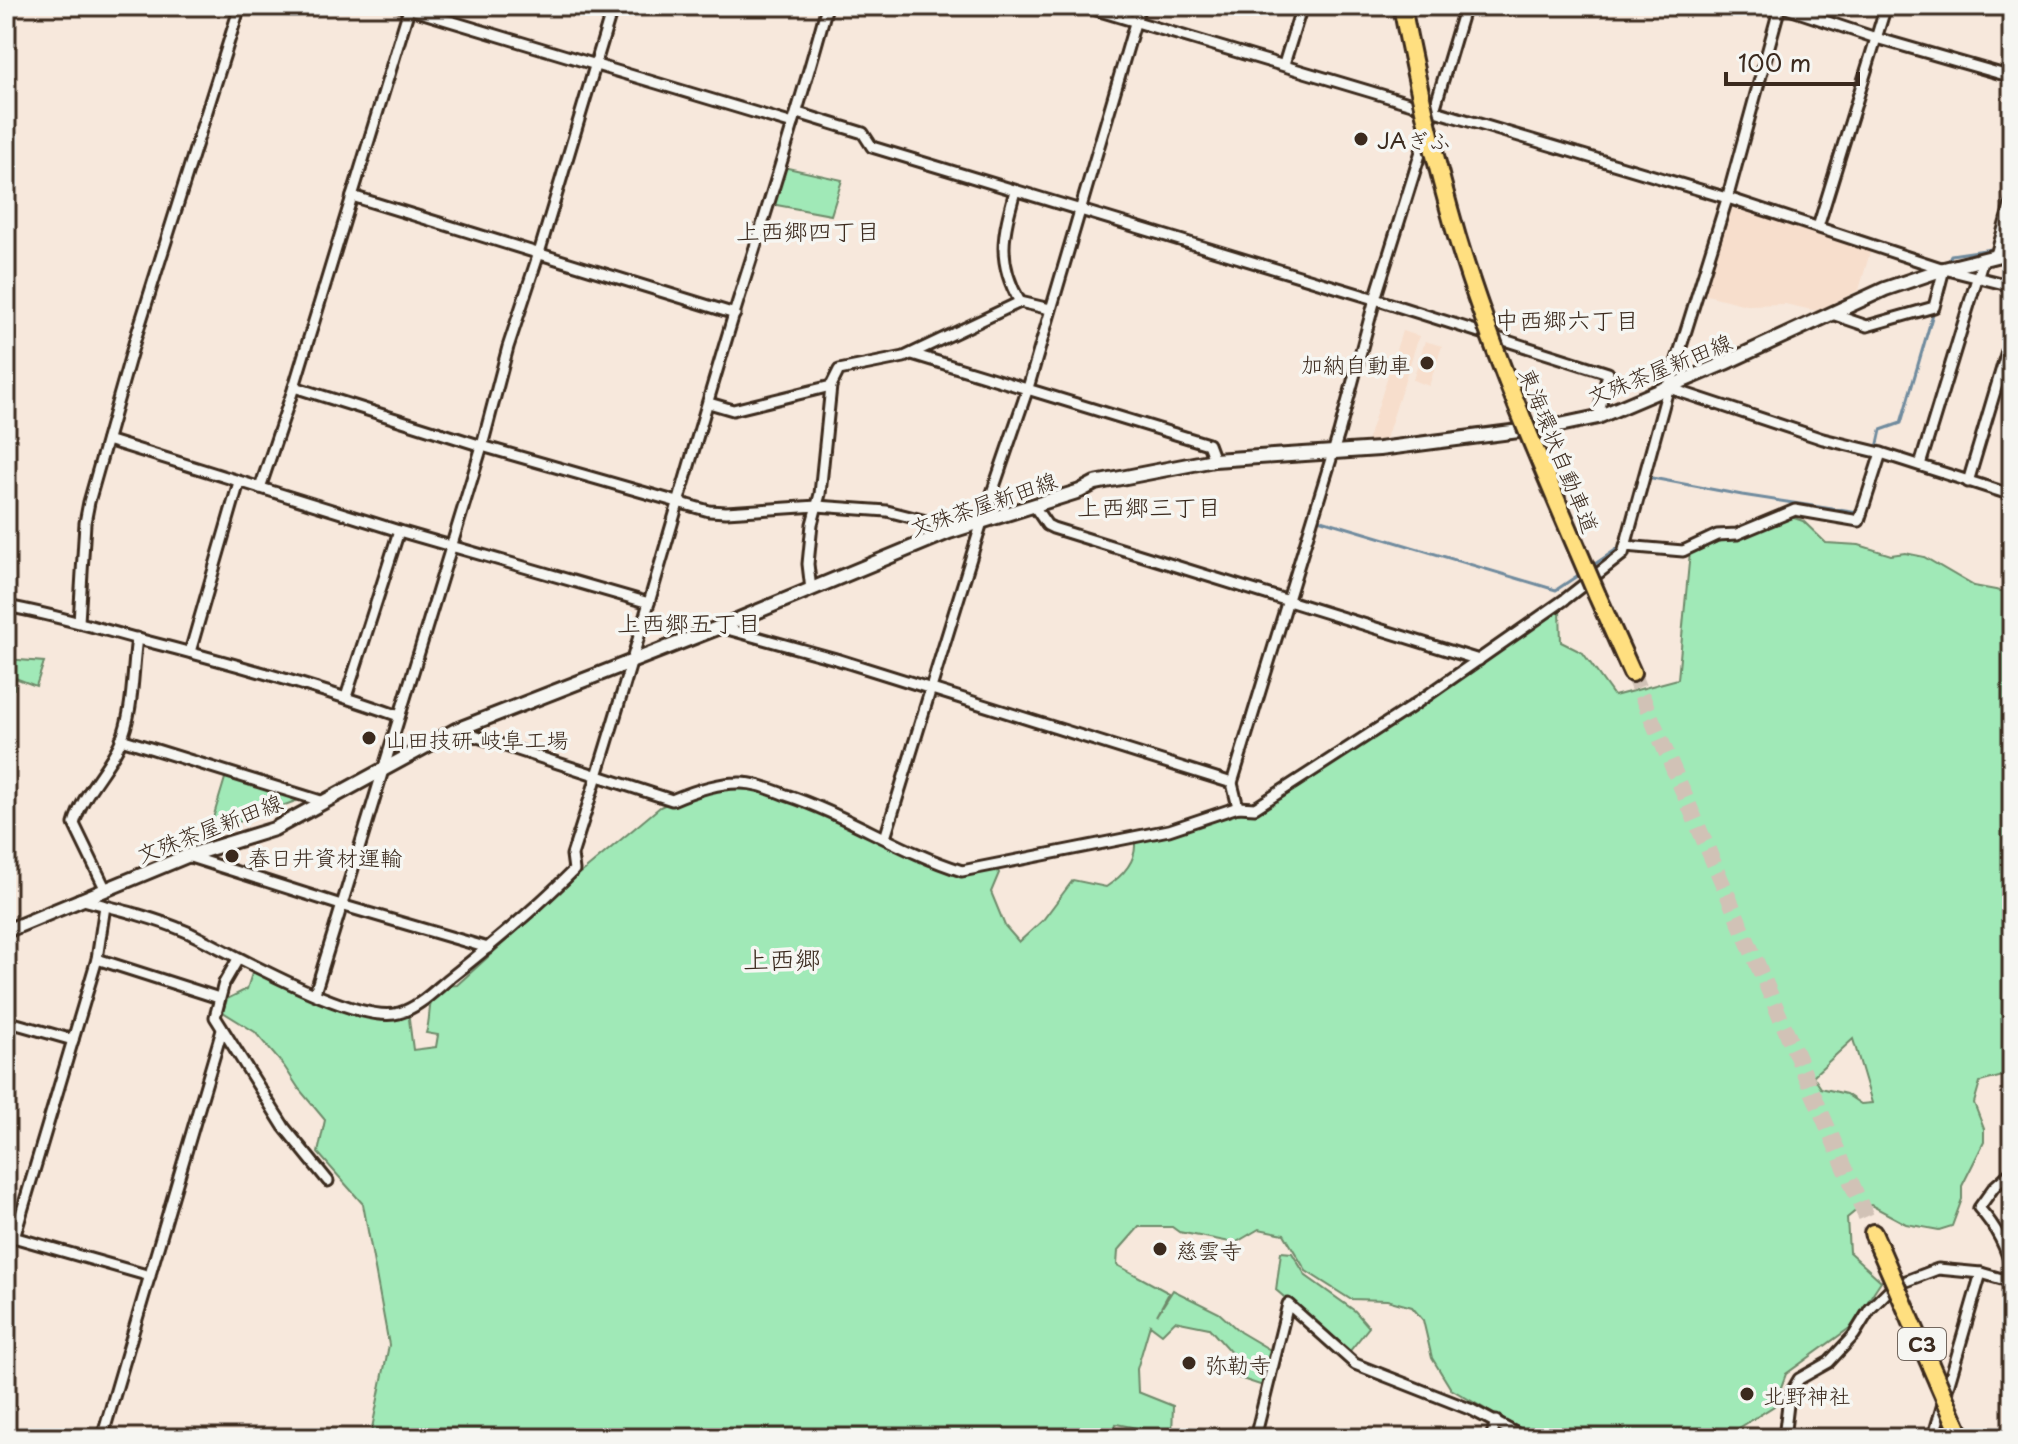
<svg xmlns="http://www.w3.org/2000/svg" width="2018" height="1444" font-family="'Playpen Sans','Klee One',sans-serif">
  <style>
    .built { fill: #f7decc }
    .green { fill: #a0e9b7; stroke: #6e8a6a; stroke-width: 2; fill-rule: evenodd }
    .lines { fill: none; stroke-linecap: round; stroke-linejoin: round }
    .stream { stroke: #708b9e; stroke-width: 3 }
    .motorway-tunnel { stroke: #d1c2b6; stroke-width: 16; stroke-dasharray: 16 8; stroke-linecap: butt }
    .minor-casing { stroke: #3b2a1e; stroke-width: 15 }
    .secondary-casing { stroke: #3b2a1e; stroke-width: 18 }
    .motorway-casing { stroke: #3b2a1e; stroke-width: 22 }
    .minor { stroke: #f6f6f2; stroke-width: 9 }
    .secondary { stroke: #f6f6f2; stroke-width: 12 }
    .motorway { stroke: #ffdf80; stroke-width: 16 }
    .motorway-bridge-casing { stroke: #3b2a1e; stroke-width: 22; stroke-linecap: butt }
    .motorway-bridge { stroke: #ffdf80; stroke-width: 16 }
    .poi-dot { fill: #3b2a1e; stroke: #f6f6f2; stroke-width: 3 }
    .labels { text-anchor: middle; dominant-baseline: central; stroke-width: 7; stroke-linejoin: round; paint-order: stroke }
    .shield { fill: #f6f6f2; stroke: #73675e; stroke-width: 2 }
    .shield-label { font-size: 20px; font-weight: bold; fill: #3b2a1e }
    .poi-label { font-size: 22px; fill: #3b2a1e; stroke: #f6f6f2; text-anchor: start }
    .street-label { font-size: 22px; fill: #3b2a1e; stroke: #f6f6f2 }
    .neighbourhood-label { font-size: 24px; fill: #3b2a1e; stroke: #f6f6f2 }
    .quarter-label { font-size: 26px; fill: #3b2a1e; stroke: #f6f6f2 }
  </style>
  <rect width="100%" height="100%" fill="#f7e8dc"/>
  <filter id="ink" filterUnits="userSpaceOnUse"><feTurbulence type="fractalNoise" baseFrequency=".0125" numOctaves="2"/><feDisplacementMap in="SourceGraphic" scale="16" xChannelSelector="R" yChannelSelector="G"/><feConvolveMatrix kernelMatrix="1 2 1 2 8 2 1 2 1" color-interpolation-filters="sRGB"/></filter>
  <g filter="url(#ink)">
    <!-- built -->
    <g class="built">
      <path d="M1733 208 1871 249 1859 290 1817 311 1785 304 1746 305 1703 294 1728 210Z"/>
      <path d="M1402 331 1419 336 1385 442H1367Z"/>
      <path d="M1425 341 1442 346 1429 386 1413 380Z"/>
    </g>
    <!-- green -->
    <g class="green">
      <path d="M783 167 842 180 831 215 771 204Z"/>
      <path d="M1788 516 1803 521 1826 543 1859 545 1891 555 1905 553 1924 557 1974 586 2012 593V1061L2007 1075 1980 1082 1974 1103 1984 1129V1142L1962 1186V1199L1952 1226 1939 1230 1906 1224 1871 1205 1858 1209 1847 1218 1849 1252 1881 1281 1851 1327 1786 1374 1774 1406 1723 1438H1529L1528 1434 1451 1389 1432 1358 1423 1320 1412 1307 1387 1300 1350 1299 1306 1271 1284 1234 1259 1229 1235 1243 1179 1232 1172 1227H1139L1118 1251 1117 1265 1169 1293 1157 1315 1173 1290 1219 1313 1240 1332 1272 1351 1263 1386 1233 1376 1234 1356 1209 1328 1175 1321 1162 1334 1150 1325 1137 1369 1138 1392 1173 1406 1172 1435 1116 1424 1111 1438H370L389 1345 363 1204 318 1153 325 1120 299 1089 284 1066 255 1032 223 1012 227 999 247 989 253 970 322 1001 363 1014 408 1011 413 1050 436 1047 438 1035 426 1033C434 1009 421 986 457 985L575 878 660 807 702 787 770 785 860 833 944 867 958 869 995 864 999 873 991 892 1005 926 1019 942 1043 920 1073 880 1106 887C1124 875 1141 857 1133 833L1246 812 1298 788 1560 609 1561 642 1583 653 1614 696 1678 679 1690 552ZM1853 1039 1872 1103 1861 1104 1846 1094 1821 1088 1813 1076Z"/>
      <path d="M6 659 44 662 36 686 15 678 14 689 6 688Z"/>
      <path d="M226 775 301 799 228 826 210 828Z"/>
      <path d="M1281 1252 1292 1253 1306 1276 1355 1311 1369 1327 1349 1352 1276 1290Z"/>
    </g>
    <g class="lines">
      <!-- stream -->
      <g class="stream">
        <path d="M1948 265 1951 255 2012 246"/>
        <path d="M1877 448 1881 430 1901 423 1934 310"/>
        <path d="M1647 479V477L1742 495 1858 513"/>
        <path d="M1315 518 1556 590 1580 574"/>
        <path d="M1589 568 1623 545"/>
      </g>
      <!-- motorway-tunnel -->
      <path class="motorway-tunnel" d="M1632 673 1873 1233"/>
      <defs>
        <g id="minor">
          <path d="M400 6 793 124"/>
          <path d="M1083 6 1734 200 1944 269 2012 286"/>
          <path d="M1780 6 1876 38 2012 77"/>
          <path d="M1284 64 1302 6"/>
          <path d="M798 113 863 133 872 147 1375 299 1608 373 1598 417"/>
          <path d="M1432 117 1465 6"/>
          <path d="M1015 191C1003 234 996 261 1020 302"/>
          <path d="M352 196 735 314"/>
          <path d="M1818 227 1886 6"/>
          <path d="M1996 255 2012 199"/>
          <path d="M1832 314 1867 326 1934 307 1944 269"/>
          <path d="M912 354 1208 444 1214 460"/>
          <path d="M294 387 482 446 709 511 726 512 817 506 887 511 938 524 970 522"/>
          <path d="M1669 388 1823 439 1881 453 2012 495"/>
          <path d="M709 403 733 410 831 386"/>
          <path d="M107 440 399 531 649 603"/>
          <path d="M1920 465 1983 259"/>
          <path d="M1968 482 2012 334"/>
          <path d="M260 488 294 387 409 9"/>
          <path d="M1034 506 1047 525 1053 528 1479 660"/>
          <path d="M1625 546 1683 551 1717 535 1737 534 1795 510 1859 521 1881 453"/>
          <path d="M811 590 808 564 812 524 820 494 831 386 839 370 904 357 1020 302 1050 309"/>
          <path d="M6 606C52 614 97 628 142 640 228 662 315 686 399 716"/>
          <path d="M79 622 85 523 89 502 135 340 240 6"/>
          <path d="M720 627 836 659 1232 783"/>
          <path d="M190 652 239 482"/>
          <path d="M346 697 399 531"/>
          <path d="M456 730 672 800C691 792 716 783 738 783 754 782 770 789 786 795 847 815 901 852 962 871L1169 830 1238 807 1255 808 1408 709 1564 600 1623 554 1670 382 1727 199 1780 6"/>
          <path d="M121 739 321 801"/>
          <path d="M1238 807 1232 783 1339 433 1375 299 1427 132"/>
          <path d="M885 838 982 522 1028 388 1140 6"/>
          <path d="M187 856 341 905 488 948"/>
          <path d="M105 888 74 824C82 794 107 771 120 743 134 711 132 672 137 638"/>
          <path d="M79 899C114 908 152 917 185 931 230 951 355 1026 399 1013 418 1008 435 990 450 978 493 944 535 909 574 870L572 855C630 676 679 495 734 314 766 212 799 110 827 6"/>
          <path d="M97 959 219 998"/>
          <path d="M238 959 224 983 215 1017 284 1127 328 1181"/>
          <path d="M315 993 482 446 508 347 539 253 613 6"/>
          <path d="M6 1021 73 1040"/>
          <path d="M2012 1171 1994 1187 1979 1208C1996 1227 2007 1247 2012 1272"/>
          <path d="M6 1235 150 1276"/>
          <path d="M14 1238 97 959 105 906"/>
          <path d="M102 1438 222 1030"/>
          <path d="M1255 1438 1288 1304 1355 1364 1472 1410 1525 1438"/>
          <path d="M1491 1438 1496 1421"/>
          <path d="M1784 1438 1789 1396 1799 1379 1829 1362 1854 1335 1870 1309 1893 1286 1938 1269 1981 1273 2012 1282"/>
          <path d="M1933 1438 1981 1273"/>
        </g>
        <path id="secondary" d="M6 931 187 856 274 829 456 730 720 627 949 532 1080 491 1095 483 1214 460 1379 449 1550 427 1598 417 1725 363 1885 289 1944 269 2012 252"/>
        <g id="motorway">
          <path d="M1597 595 1632 673"/>
          <path d="M1873 1233 1881 1251"/>
        </g>
      </defs>
      <!-- minor casing -->
      <use href="#minor" class="minor-casing"/>
      <!-- secondary casing -->
      <use href="#secondary" class="secondary-casing"/>
      <!-- motorway casing -->
      <use href="#motorway" class="motorway-casing"/>
      <!-- minor -->
      <use href="#minor" class="minor"/>
      <!-- secondary -->
      <use href="#secondary" class="secondary"/>
      <!-- motorway -->
      <use href="#motorway" class="motorway"/>
      <defs>
        <g id="motorway-bridge">
          <path d="M1402 6C1417 84 1435 161 1457 237 1494 360 1547 478 1597 595"/>
          <path d="M1881 1251 1962 1438"/>
        </g>
      </defs>
      <!-- motorway-bridge casing -->
      <use href="#motorway-bridge" class="motorway-bridge-casing"/>
      <!-- motorway-bridge -->
      <use href="#motorway-bridge" class="motorway-bridge"/>
    </g>
  </g>
  <!-- markers -->
  <g class="poi-dot">
    <circle cx="1361" cy="139" r="8"/>
    <circle cx="1427" cy="363" r="8"/>
    <circle cx="369" cy="738" r="8"/>
    <circle cx="232" cy="856" r="8"/>
    <circle cx="1160" cy="1249" r="8"/>
    <circle cx="1189" cy="1363" r="8"/>
    <circle cx="1747" cy="1394" r="8"/>
  </g>
  <g class="labels">
    <!-- shield labels -->
    <rect class="shield" x="1898" y="1328" width="48" height="32" rx="6"/>
    <g class="shield-label">
      <text x="1922" y="1344">C3</text>
    </g>
    <!-- poi labels -->
    <g class="poi-label">
      <text x="1377" y="139">JAぎふ</text>
      <text x="1411" y="363" text-anchor="end">加納自動車</text>
      <text x="385" y="738">山田技研 岐阜工場</text>
      <text x="248" y="856">春日井資材運輸</text>
      <text x="1176" y="1249">慈雲寺</text>
      <text x="1205" y="1363">弥勒寺</text>
      <text x="1763" y="1394">北野神社</text>
    </g>
    <!-- street labels -->
    <g class="street-label">
      <text transform="translate(1659 368) rotate(-22)">文殊茶屋新田線</text>
      <text transform="translate(1560 450) rotate(68)">東海環状自動車道</text>
      <text transform="translate(983 503) rotate(-19)">文殊茶屋新田線</text>
      <text transform="translate(209 827) rotate(-21)">文殊茶屋新田線</text>
    </g>
    <!-- neighbourhood labels -->
    <g class="neighbourhood-label">
      <text x="808" y="230">上西郷四丁目</text>
      <text x="1567" y="319">中西郷六丁目</text>
      <text x="1149" y="506">上西郷三丁目</text>
      <text x="689" y="622">上西郷五丁目</text>
    </g>
    <!-- quarter labels -->
    <g class="quarter-label">
      <text x="782" y="958">上西郷</text>
    </g>
  </g>
  <!-- margin -->
  <rect width="2018" height="1444" fill="none" stroke="#f6f6f2" stroke-width="32"/>
  <rect x="16" y="16" width="1986" height="1412" fill="none" stroke="#3b2a1e" stroke-width="3" filter="url(#ink)"/>
  <!-- scale -->
  <path d="M1726 72v12h132v-12" fill="none" stroke="#3b2a1e" stroke-width="4"/>
  <text x="1738" y="72" font-size="24" fill="#3b2a1e" stroke="#f6f6f2" stroke-width="6" paint-order="stroke">100 m</text>
</svg>
